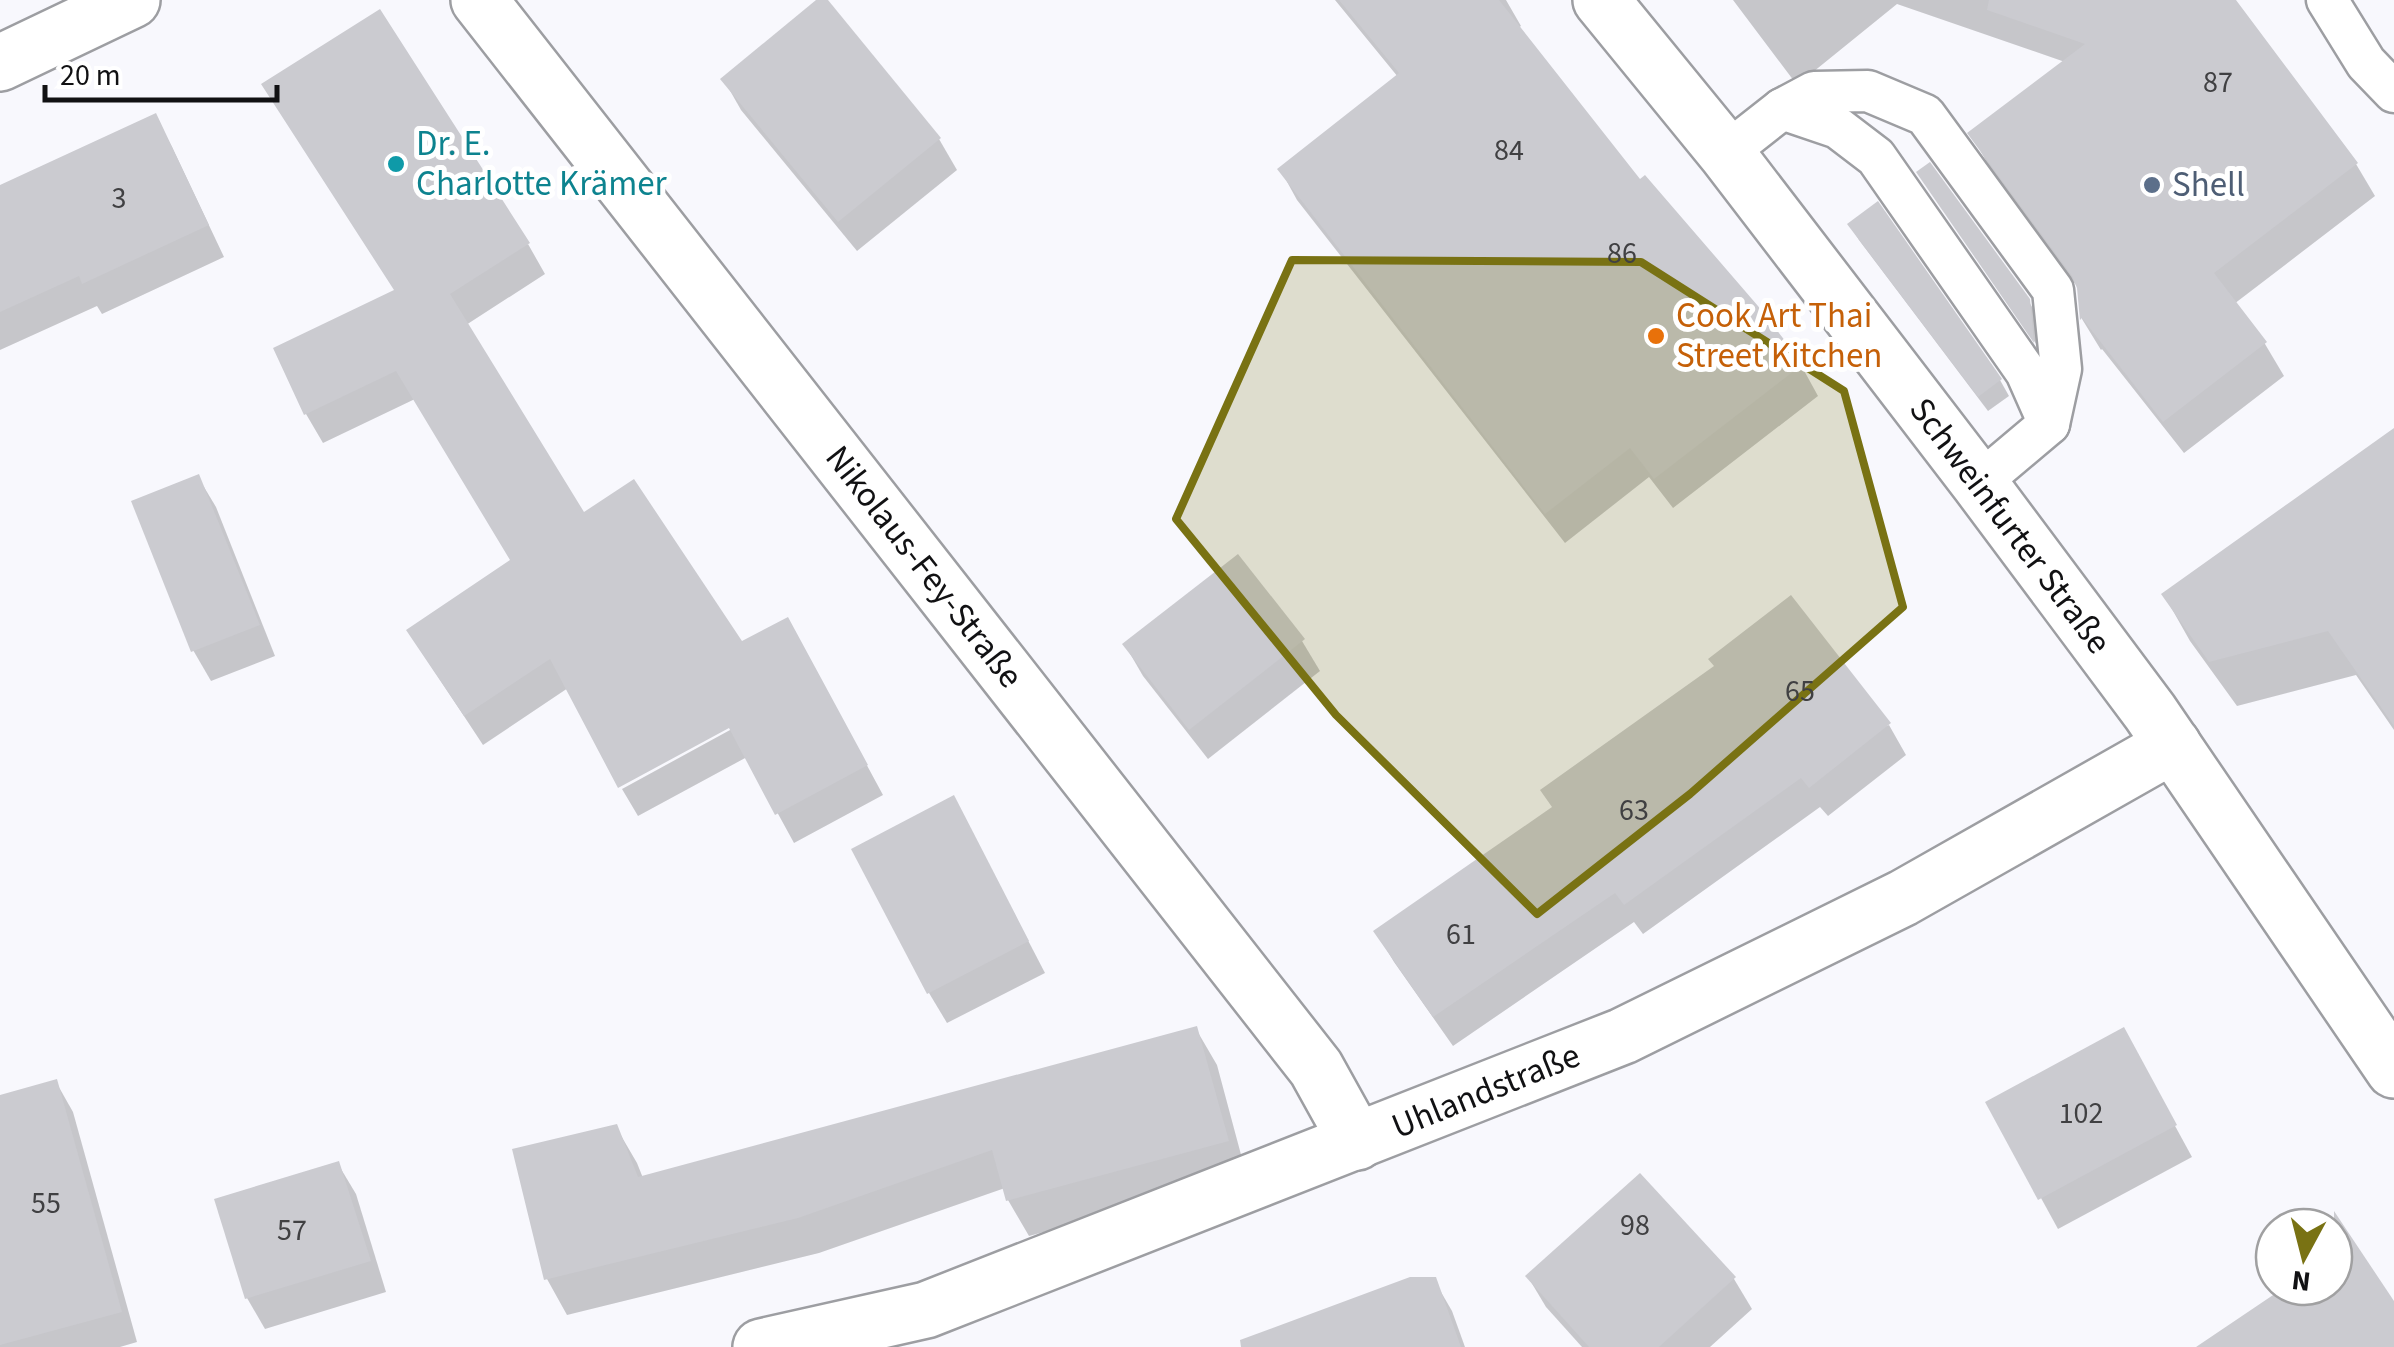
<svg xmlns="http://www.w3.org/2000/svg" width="2394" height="1347" font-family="'Source Sans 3',sans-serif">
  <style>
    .shadow { fill: #0003 }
    .building { fill: #cbcbd0 }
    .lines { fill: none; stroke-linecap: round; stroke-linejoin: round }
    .service-casing { stroke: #9d9ea2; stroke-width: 45 }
    .minor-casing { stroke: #9d9ea2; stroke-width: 60 }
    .tertiary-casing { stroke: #9d9ea2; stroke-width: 60 }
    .service { stroke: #fff; stroke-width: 40 }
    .minor { stroke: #fff; stroke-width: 55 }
    .tertiary { stroke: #fff; stroke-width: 55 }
    .marked { fill: #797213; fill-opacity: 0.2; stroke: #797213; stroke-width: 8; stroke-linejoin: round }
    .culture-dot { fill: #0f9aa8; stroke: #fff; stroke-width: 4 }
    .service-dot { fill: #5c6f8a; stroke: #fff; stroke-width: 4 }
    .food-dot { fill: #e8710a; stroke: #fff; stroke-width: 4 }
    .labels { text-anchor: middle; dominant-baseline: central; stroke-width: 10; stroke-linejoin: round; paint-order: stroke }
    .number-label { font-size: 30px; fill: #404042 }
    .culture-label { font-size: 35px; fill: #0d838f; stroke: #fff; text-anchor: start }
    .service-label { font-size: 35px; fill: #4e5e75; stroke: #fff; text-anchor: start }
    .food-label { font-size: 35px; fill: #c56008; stroke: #fff; text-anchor: start }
    .street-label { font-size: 35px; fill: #111113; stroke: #fff }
  </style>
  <rect width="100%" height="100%" fill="#f8f8fd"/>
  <!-- shadow -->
  <g class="shadow">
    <path d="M820 0H825L939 139 957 170 857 251 741 110 724 80Z"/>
    <path d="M1335 0H1506L1521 26 1518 28 1640 182 1801 365 1818 396 1673 508 1649 477 1565 543 1297 200 1280 169 1398 77Z"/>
    <path d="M1733 0H2162L2356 164 2375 196 2234 304 2265 344 2284 376 2184 453 2102 349 2101 350 2082 319 2079 289 1989 166 1971 134 2065 62 1897 4 1797 85Z"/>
    <path d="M155 116 172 147 224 257 102 314 97 306 0 350V187Z"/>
    <path d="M1928 188 2028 300 2038 317 2041 351Z"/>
    <path d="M1850 225 2000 380 2009 396 1988 411 1859 240Z"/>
    <path d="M528 244 545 274 466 325 583 516 741 644 804 649 883 795 794 843 747 757 638 816 622 789 741 724 568 688 483 745 427 660 513 561 415 399 323 443 306 414 276 349Z"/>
    <path d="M2394 431V730L2356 675 2237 706 2190 641 2164 595Z"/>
    <path d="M198 477 216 507 275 656 211 681 193 650Z"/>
    <path d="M1302 641 1320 671 1208 759 1143 676 1125 645Z"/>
    <path d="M1889 725 1906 755 1828 816 1820 807 1643 934 1634 922 1453 1046 1394 962 1376 932Z"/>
    <path d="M970 829 1045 973 947 1023 929 993Z"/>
    <path d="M1196 1029 1217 1065 1247 1177 1029 1236 1008 1200 1005 1188 819 1253 567 1315 547 1279 616 1127 637 1163 643 1178Z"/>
    <path d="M2138 1058 2192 1157 2058 1229 2041 1198Z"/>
    <path d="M56 1082 73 1112 137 1342 120 1347H0V1098Z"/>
    <path d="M338 1164 356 1194 386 1292 265 1329 247 1298 217 1201Z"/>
    <path d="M1640 1176 1734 1279 1752 1309 1710 1347H1582L1546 1307 1528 1277Z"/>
    <path d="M1434 1280 1452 1311 1465 1347H1298Z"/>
  </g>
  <!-- building -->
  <g class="building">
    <path d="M816 0H828L941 138 838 222 720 79Z"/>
    <path d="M1339 0H1499L1640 179 1645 175 1758 306 1803 364 1654 479 1630 448 1545 514 1277 169 1399 73Z"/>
    <path d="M1989 0H2236L2358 163 2214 273 2267 342 2163 422 2082 318 2080 320 2077 288 2072 276 1967 133 2085 44 1987 10Z"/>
    <path d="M380 9 530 243 450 294 584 512 634 479 742 641 788 617 868 765 775 815 729 728 618 788 550 659 464 716 406 630 510 560 396 371 304 415 273 348 394 290 261 84Z"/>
    <path d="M156 113 209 225 82 284 79 276 0 312V185Z"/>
    <path d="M1930 162 2030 299 2034 343 1916 172Z"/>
    <path d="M1878 201 2002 379 1978 397 1847 224Z"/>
    <path d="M2394 428V726L2328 631 2209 662 2161 594Z"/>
    <path d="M199 474 260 625 191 652 131 501Z"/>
    <path d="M1238 554 1305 639 1189 730 1122 644Z"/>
    <path d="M1791 595 1891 723 1809 788 1801 778 1624 905 1615 893 1433 1017 1373 931 1552 807 1540 790 1714 666 1708 659Z"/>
    <path d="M954 795 1029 941 927 994 851 849Z"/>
    <path d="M1197 1026 1229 1141 1006 1201 992 1150 798 1218 544 1280 512 1149 617 1124 638 1177Z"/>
    <path d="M2124 1027 2177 1125 2038 1200 1985 1102Z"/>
    <path d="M57 1079 122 1312 0 1345V1095Z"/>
    <path d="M339 1161 371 1261 245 1299 214 1199Z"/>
    <path d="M1640 1173 1736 1277 1659 1347H1589L1525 1276Z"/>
    <path d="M2334 1211 2394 1301V1347H2196L2285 1287H2334Z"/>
    <path d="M1410 1277H1436L1461 1347H1241L1240 1340Z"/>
  </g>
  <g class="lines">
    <defs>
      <g id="service">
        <path d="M2327 0 2366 63 2394 92"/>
        <path d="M1782 109 1838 128 1876 157 2026 372 2049 424"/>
        <path d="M1726 153 1782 109 1814 92 1868 91 1925 115 2053 290 2061 369 2049 424 1979 483"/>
      </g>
      <g id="minor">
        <path d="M479 0 1316 1068 1357 1142"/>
        <path d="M0 63 132 0"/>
        <path d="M761 1347 926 1310 1623 1036 1903 898 2173 745"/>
      </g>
      <path id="tertiary" d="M1601 0 1726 153 1979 483 2150 712 2394 1070"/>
    </defs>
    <!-- service casing -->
    <use href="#service" class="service-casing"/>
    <!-- minor casing -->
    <use href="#minor" class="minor-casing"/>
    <!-- tertiary casing -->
    <use href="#tertiary" class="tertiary-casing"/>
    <!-- service -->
    <use href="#service" class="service"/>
    <!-- minor -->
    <use href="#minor" class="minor"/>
    <!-- tertiary -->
    <use href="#tertiary" class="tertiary"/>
  </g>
  <!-- marked area -->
  <path class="marked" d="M1292 260 1641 262 1844 391 1903 607 1690 794 1537 914 1336 715 1176 519Z"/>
  <!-- markers -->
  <circle class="culture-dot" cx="396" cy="164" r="10"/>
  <circle class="service-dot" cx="2152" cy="185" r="10"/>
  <circle class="food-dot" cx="1656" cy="336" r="10"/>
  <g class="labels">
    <!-- number labels -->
    <g class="number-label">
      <text x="2218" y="82">87</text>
      <text x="1509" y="150">84</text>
      <text x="119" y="198">3</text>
      <text x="1622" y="253">86</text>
      <text x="1800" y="691">65</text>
      <text x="1634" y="810">63</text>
      <text x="1461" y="934">61</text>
      <text x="2081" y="1113">102</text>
      <text x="46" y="1203">55</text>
      <text x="1635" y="1225">98</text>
      <text x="292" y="1230">57</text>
    </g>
    <!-- culture labels -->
    <g class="culture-label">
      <text x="416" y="144">Dr. E.<tspan x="416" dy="40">Charlotte Krämer</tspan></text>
    </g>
    <!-- service labels -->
    <g class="service-label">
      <text x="2172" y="185">Shell</text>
    </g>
    <!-- food labels -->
    <g class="food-label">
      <text x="1676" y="316">Cook Art Thai<tspan x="1676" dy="40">Street Kitchen</tspan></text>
    </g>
    <!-- street labels -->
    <g class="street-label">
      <text transform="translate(2010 526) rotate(53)">Schweinfurter Straße</text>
      <text transform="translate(924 567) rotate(52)">Nikolaus-Fey-Straße</text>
      <text transform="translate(1486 1091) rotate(-22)">Uhlandstraße</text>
    </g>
  </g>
  <!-- north arrow -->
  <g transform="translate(2304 1257) rotate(187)"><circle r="48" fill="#ffffff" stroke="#a0a0a1" stroke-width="2.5"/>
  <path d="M0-8L18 38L0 25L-18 38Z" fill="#797213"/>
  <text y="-15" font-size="28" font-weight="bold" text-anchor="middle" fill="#111113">N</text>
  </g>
  <!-- scale -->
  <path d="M45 85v15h232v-15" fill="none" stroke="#111113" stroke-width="5"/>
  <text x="60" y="85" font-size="30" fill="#111113" stroke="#ffffff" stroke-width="8" paint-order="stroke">20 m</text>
</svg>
